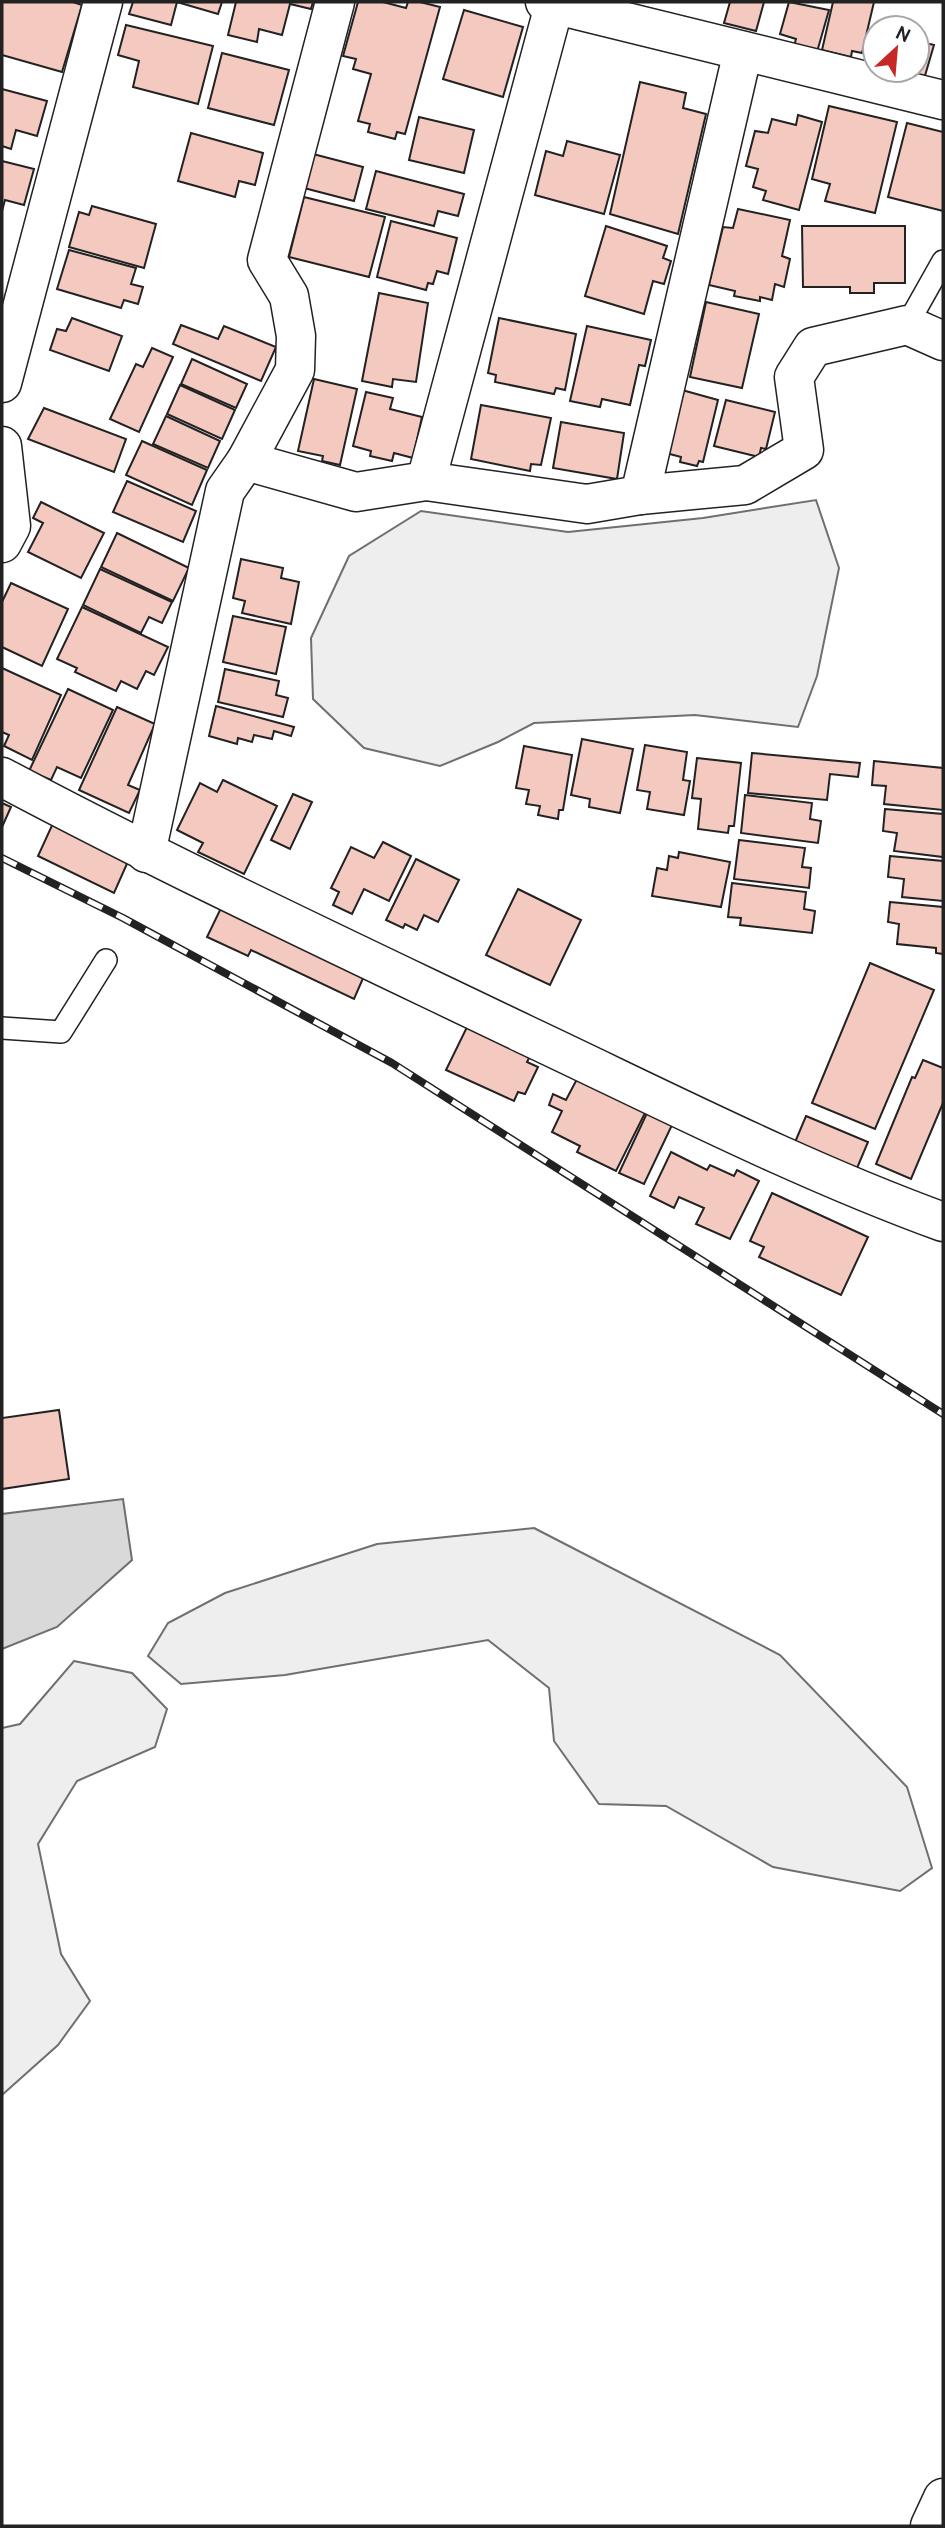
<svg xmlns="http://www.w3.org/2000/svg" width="945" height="2528" font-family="Cabin,sans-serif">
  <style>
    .green { fill: #eee; stroke: #6f6f6f; stroke-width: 2 }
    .water { fill: #d9d9d9; stroke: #6f6f6f; stroke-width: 2 }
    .building { fill: #f3c9c0; stroke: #222; stroke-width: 2 }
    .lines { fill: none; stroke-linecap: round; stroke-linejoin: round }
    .lane-casing { stroke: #222; stroke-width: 24 }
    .street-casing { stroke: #222; stroke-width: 41 }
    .lane { stroke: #fff; stroke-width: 21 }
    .street { stroke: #fff; stroke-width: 38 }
    .rail-casing { stroke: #222; stroke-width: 8 }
    .rail { stroke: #fff; stroke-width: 5; stroke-dasharray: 16; stroke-linecap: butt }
  </style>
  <rect width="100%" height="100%" fill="#fff"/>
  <!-- green -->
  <g class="green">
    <path d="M816 500 839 568 817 676 798 727 695 715 534 723 498 742 440 766 364 748 313 699 311 638 349 556 421 511 568 532 703 518Z"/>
    <path d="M534 1528 780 1655 907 1787 932 1868 900 1891 773 1867 666 1806 599 1804 554 1741 549 1688 488 1640 285 1675 181 1684 148 1656 168 1623 225 1593 377 1544Z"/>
    <path d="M74 1661 132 1673 167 1709 155 1747 77 1781 38 1844 61 1954 90 2001 58 2045 2 2095V1728L20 1724Z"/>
  </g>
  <!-- water -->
  <path class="water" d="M123 1499 132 1560 57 1627 2 1649V1514Z"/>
  <!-- building -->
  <g class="building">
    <path d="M2 2H73L82 5 62 72 2 55Z"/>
    <path d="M133 2H222L218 14 177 2 171 25 129 14Z"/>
    <path d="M236 2H313L311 9 290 4 282 35 259 29 257 42 228 35Z"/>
    <path d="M358 2H383L406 8 408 2H420L440 7 405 134 397 132 395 139 368 132 370 124 358 121 371 74 353 69 356 59 343 56Z"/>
    <path d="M730 2H764L756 31 724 23Z"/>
    <path d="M789 2 829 10 817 52 794 46 796 39 780 34Z"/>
    <path d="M833 2H874L862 53 852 51 851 57 822 50Z"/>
    <path d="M464 10 523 27 503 97 443 79Z"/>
    <path d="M126 25 213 46 198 104 133 87 139 61 118 55Z"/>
    <path d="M917 41 934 45 924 79 893 70H917Z"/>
    <path d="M222 53 289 70 274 125 208 108Z"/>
    <path d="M640 82 686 93 683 108 706 114 678 234 610 214Z"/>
    <path d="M2 89 47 101 37 136 16 130 11 149 2 146Z"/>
    <path d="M829 106 897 122 875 213 825 201 830 184 812 179Z"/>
    <path d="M798 115 822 122 799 210 763 200 766 191 753 187 758 169 746 166 755 131 768 133 772 119 796 125Z"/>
    <path d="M419 117 474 130 464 173 409 160Z"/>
    <path d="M907 123 943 132V211L888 197Z"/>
    <path d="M191 133 263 153 255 185 239 181 235 197 178 181Z"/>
    <path d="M567 141 620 155 604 214 535 195 546 151 563 156Z"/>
    <path d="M313 154 363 167 354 201 304 188Z"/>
    <path d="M2 161 34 169 24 205 5 200 2 211Z"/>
    <path d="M376 171 464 194 458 216 438 211 434 226 366 209Z"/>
    <path d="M304 197 385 217 369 277 289 257Z"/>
    <path d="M92 206 156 224 144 268 69 247 79 212 89 215Z"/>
    <path d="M738 209 790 220 782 256 790 259 784 287 775 284 772 300 760 297V301L734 296 735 291 709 285 723 227 733 228Z"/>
    <path d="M391 221 457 238 448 274 437 271 433 284 428 283 426 290 377 277Z"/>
    <path d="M606 226 667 246 663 258 671 261 664 284 653 281 644 314 585 296Z"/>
    <path d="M802 226H905V283H874V293H850V287H803Z"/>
    <path d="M69 250 136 268 131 284 143 287 138 304 124 300 121 308 57 289Z"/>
    <path d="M379 293 428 303 416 382 393 379 392 387 362 381Z"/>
    <path d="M706 302 759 314 742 388 690 377Z"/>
    <path d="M72 318 122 336 109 371 50 350 57 329 66 331Z"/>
    <path d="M499 318 576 334 565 390 556 388 554 394 495 382 496 375 488 373Z"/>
    <path d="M181 325 218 339 224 326 276 347 261 381 173 344Z"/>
    <path d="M587 326 651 340 645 366 639 365 630 405 602 399 600 407 570 401Z"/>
    <path d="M152 348 173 357 139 432 110 419 136 364 143 367Z"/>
    <path d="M192 359 247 384 236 408 181 384Z"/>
    <path d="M314 379 357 389 340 465 322 461 323 456 298 451Z"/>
    <path d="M180 385 235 410 222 439 167 414Z"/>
    <path d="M682 390 718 400 703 462 699 461 697 466 680 462 681 457 666 453Z"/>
    <path d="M366 392 393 398 390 409 422 417 413 458 394 453 392 461 370 456 371 451 353 446Z"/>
    <path d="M726 400 775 412 766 449 761 448 759 457 714 446Z"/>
    <path d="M481 405 551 418 541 465 531 464 530 471 471 459Z"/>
    <path d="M44 408 126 439 114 472 28 439Z"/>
    <path d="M166 416 220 441 208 468 153 444Z"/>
    <path d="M561 422 624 433 617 479 553 468Z"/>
    <path d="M142 441 207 470 192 505 126 475Z"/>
    <path d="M127 481 196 511 183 542 113 512Z"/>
    <path d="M41 502 104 533 81 578 28 552 43 523 33 518Z"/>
    <path d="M117 533 189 568 173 601 101 567Z"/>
    <path d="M241 559 283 568 281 578 299 582 291 624 242 613 245 601 233 598Z"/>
    <path d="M100 569 172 602 162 623 149 617 141 633 83 605Z"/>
    <path d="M11 583 68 609 42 666 2 647V602Z"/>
    <path d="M82 607 168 647 154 675 146 671 137 689 121 681 116 691 75 672 77 668 57 659Z"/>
    <path d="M233 616 286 627 276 674 223 662Z"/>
    <path d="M2 668 61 695 32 760 4 746 9 735 2 732Z"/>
    <path d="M225 669 279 681 276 695 288 698 283 717 218 702Z"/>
    <path d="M68 689 113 710 81 778 57 767 51 780 29 771Z"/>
    <path d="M216 706 294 727 291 736 274 731 272 739 254 735 252 742 238 738 237 744 209 736Z"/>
    <path d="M117 707 155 724 128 785 140 790 129 813 79 790Z"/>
    <path d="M582 739 633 749 620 813 589 807 590 799 571 795Z"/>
    <path d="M645 745 687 752 683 780 690 781 684 815 647 809 650 792 637 790Z"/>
    <path d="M524 746 572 755 563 810H559L558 819 538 815 540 806 526 804 529 790 516 788Z"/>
    <path d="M752 753 860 763 858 777 830 774 827 800 748 793Z"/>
    <path d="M697 758 741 763 734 826H729L728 833 698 829 701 799 692 798Z"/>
    <path d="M874 761 943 768V810L884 804 886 786 872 785Z"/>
    <path d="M223 780 277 806 244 874 198 852 203 843 177 830 200 783 217 792Z"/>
    <path d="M293 794 312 802 290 849 271 840Z"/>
    <path d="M745 795 812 803 810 819 821 821 818 843 741 833Z"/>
    <path d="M2 803 11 807 2 827Z"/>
    <path d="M885 809 943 814V857L894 851 897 833 883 831Z"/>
    <path d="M54 821 130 857 114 893 38 856Z"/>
    <path d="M739 840 805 848 802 867 811 868 809 888 734 879Z"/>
    <path d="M383 842 411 856 389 901 364 889 352 914 333 905 339 892 331 888 351 847 374 858Z"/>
    <path d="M679 852 730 862 721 907 652 896 657 868 667 870 669 856 678 858Z"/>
    <path d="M890 856 943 861V901L902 897 904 879 888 877Z"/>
    <path d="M416 859 459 880 438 922 424 915 417 930 405 924 403 928 386 920Z"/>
    <path d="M732 883 806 892 804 909 815 911 812 933 740 925 741 918 728 917Z"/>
    <path d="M518 889 581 920 550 985 486 955Z"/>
    <path d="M890 902 943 907V954L936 953V948L897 944 899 924 888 922Z"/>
    <path d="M221 908 364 976 354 999 251 950 248 956 207 937Z"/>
    <path d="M870 963 934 990 875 1129 812 1103Z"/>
    <path d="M467 1027 530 1056 527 1062 538 1067 525 1094 518 1092 514 1101 446 1070Z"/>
    <path d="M923 1060 943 1068V1103L911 1179 876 1164 912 1077 915 1078Z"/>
    <path d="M577 1079 646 1111 616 1171 577 1152 580 1146 552 1132 562 1111 549 1105 553 1094 566 1100Z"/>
    <path d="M647 1113 672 1125 644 1184 619 1173Z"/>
    <path d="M806 1116 868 1142 855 1173 793 1147Z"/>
    <path d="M671 1152 707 1170 710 1165 734 1176 737 1170 759 1181 730 1239 696 1224 704 1208 679 1197 674 1208 650 1196Z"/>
    <path d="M772 1193 868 1237 841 1295 759 1257 764 1247 750 1241Z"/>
    <path d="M59 1410 69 1479 2 1489V1418Z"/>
  </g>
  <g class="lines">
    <defs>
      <g id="lane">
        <path d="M907 325 943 261"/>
        <path d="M2 1028 61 1032 106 960"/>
      </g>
      <g id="street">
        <path d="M545 2 943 100"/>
        <path d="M2 383 103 2"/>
        <path d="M2 446 11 526 2 543"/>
        <path d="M246 461 356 492 426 481 587 504 640 495 745 485 804 450 794 377 813 347 907 325 943 341"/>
        <path d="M426 481 555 2"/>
        <path d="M640 495 743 51"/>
        <path d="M2 777C173 868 349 950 524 1034 662 1099 800 1170 943 1222"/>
        <path d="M146 853 225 491 246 461 295 370 296 336 289 296 267 260 335 2"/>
        <path d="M930 2526 943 2498"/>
      </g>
    </defs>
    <!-- lane casing -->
    <use href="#lane" class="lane-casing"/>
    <!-- street casing -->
    <use href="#street" class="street-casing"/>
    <!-- lane -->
    <use href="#lane" class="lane"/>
    <!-- street -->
    <use href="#street" class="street"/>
    <defs>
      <path id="rail" d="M2 858 123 918 392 1063 943 1414"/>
    </defs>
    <!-- rail casing -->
    <use href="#rail" class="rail-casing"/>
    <!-- rail -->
    <use href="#rail" class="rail"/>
  </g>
  <!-- border -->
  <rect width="945" height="2528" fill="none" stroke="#222222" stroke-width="7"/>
  <!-- north arrow -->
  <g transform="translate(896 49) rotate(26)"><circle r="33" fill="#ffffff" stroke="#a7a7a7" stroke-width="2"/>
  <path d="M0-5L12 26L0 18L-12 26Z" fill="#c62828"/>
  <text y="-10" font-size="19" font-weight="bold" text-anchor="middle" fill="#222222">N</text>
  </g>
</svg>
